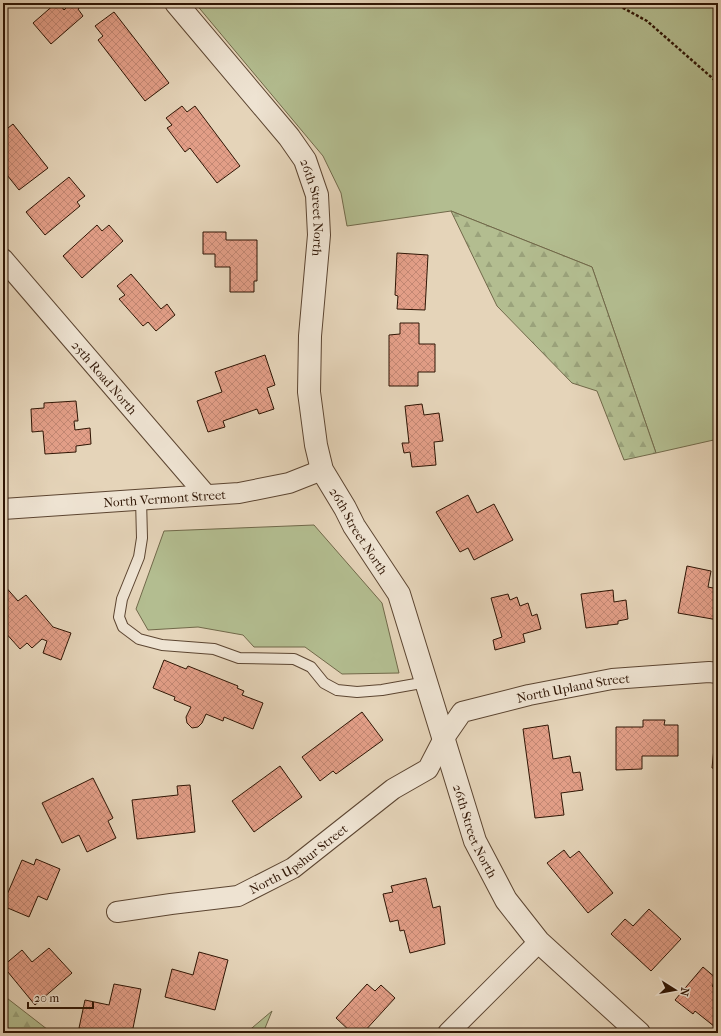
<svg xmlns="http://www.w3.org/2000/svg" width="721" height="1036" font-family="'IM FELL French Canon',serif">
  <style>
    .green { fill: #b3bd90; stroke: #71694a }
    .forest { fill: url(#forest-firs); stroke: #71694a }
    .building { fill: url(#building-cross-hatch); stroke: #2f1504 }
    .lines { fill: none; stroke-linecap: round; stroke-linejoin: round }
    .service-casing { stroke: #5c4531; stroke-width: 12 }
    .minor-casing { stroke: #5c4531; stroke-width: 22 }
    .tertiary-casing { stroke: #5c4531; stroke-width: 24 }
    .path { stroke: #2f1504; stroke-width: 2.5; stroke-dasharray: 3 2; stroke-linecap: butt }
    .service { stroke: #eee3d2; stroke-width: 10 }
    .minor { stroke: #eee3d2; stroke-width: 20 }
    .tertiary { stroke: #eee3d2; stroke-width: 22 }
    .labels { text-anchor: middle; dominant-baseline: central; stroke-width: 3; stroke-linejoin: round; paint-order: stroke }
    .street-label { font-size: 13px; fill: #2f1504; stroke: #eee3d2 }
  </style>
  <defs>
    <pattern id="forest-firs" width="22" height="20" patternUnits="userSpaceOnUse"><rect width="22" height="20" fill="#b3bd90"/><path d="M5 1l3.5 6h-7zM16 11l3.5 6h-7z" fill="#9aa27b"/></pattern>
    <pattern id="building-cross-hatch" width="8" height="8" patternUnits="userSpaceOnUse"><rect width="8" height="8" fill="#e29e87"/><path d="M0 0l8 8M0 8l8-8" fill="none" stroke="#c28773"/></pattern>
  </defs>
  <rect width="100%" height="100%" fill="#e5d4b9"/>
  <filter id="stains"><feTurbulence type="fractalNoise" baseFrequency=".005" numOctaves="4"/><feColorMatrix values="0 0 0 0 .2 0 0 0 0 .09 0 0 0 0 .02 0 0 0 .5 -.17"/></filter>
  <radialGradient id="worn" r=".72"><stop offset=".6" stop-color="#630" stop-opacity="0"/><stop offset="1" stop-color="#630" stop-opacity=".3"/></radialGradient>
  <!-- green -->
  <g class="green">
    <path d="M195 3H718V439L656 453 592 267 451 211 347 226 341 193 323 156Z"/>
    <path d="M314 525 382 603 399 673 342 674 305 647H254L243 635 198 627 148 630 136 609 164 531Z"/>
  </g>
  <!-- forest -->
  <g class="forest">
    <path d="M451 211 592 267 656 453 624 460 597 391 572 383 497 306Z"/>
    <path d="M3 995 52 1033H3Z"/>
    <path d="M272 1011 263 1033H246Z"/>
  </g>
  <!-- building -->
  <g class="building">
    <path d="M56 3H59L64 10 69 5 68 3H85L78 9 83 16 51 44 33 23Z"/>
    <path d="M114 12 169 83 145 101 98 40 103 36 95 26Z"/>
    <path d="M182 106 187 112 195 106 240 166 217 183 190 148 185 152 167 128 172 125 166 118Z"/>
    <path d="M13 124 48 168 19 190 3 170V132Z"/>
    <path d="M69 177 85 196 77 202 80 206 45 235 26 212Z"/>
    <path d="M97 225 102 231 109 225 123 241 82 278 63 256Z"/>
    <path d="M203 232H226V240H257V281H254V292H230V267H215V254H203Z"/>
    <path d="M397 253 428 255 425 310 397 309 398 296 395 295Z"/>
    <path d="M131 274 161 309 167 304 175 315 156 331 148 322 143 326 119 299 125 295 117 286Z"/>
    <path d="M400 323H419V344H435V372H418V386H389V335L400 334Z"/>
    <path d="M265 355 275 385 267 388 274 409 259 414 257 409 223 421 225 427 208 432 197 401 222 392 215 372Z"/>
    <path d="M76 401 78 421H74L75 430 90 428 91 444 76 446V452L45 454 43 431 32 432 31 409 44 408V403Z"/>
    <path d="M422 404 424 415 439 413 443 441 434 442 436 465 412 467 410 452 404 453 402 443H409L405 406Z"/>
    <path d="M3 430H6L7 455H3Z"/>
    <path d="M468 495 477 513 494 504 513 540 474 560 468 548 460 552 436 512Z"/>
    <path d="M687 566 711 571 708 587 718 589V620L678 613Z"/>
    <path d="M3 584 18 601 26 595 53 627 71 633 61 660 43 653 47 641 42 639 32 648 27 643 20 649 3 630Z"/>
    <path d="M613 590 614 602 626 600 628 619 618 621V624L586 628 581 594Z"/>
    <path d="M508 594 510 600 517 597 520 606 528 603 532 616 537 614 541 629 523 634 525 642 495 650 493 640 502 637 491 598Z"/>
    <path d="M164 660 186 669 188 666 238 686 237 688 244 691 242 695 263 703 253 729 224 717 223 721 206 714 202 723 198 727 192 728 187 723 186 717 191 707 174 700 175 697 153 688Z"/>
    <path d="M362 712 383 740 336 774 333 771 320 781 302 757Z"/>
    <path d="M643 720H665L664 725H678V756H642V769L616 770V727H643Z"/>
    <path d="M548 725 553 759 570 756 573 773 580 772 583 790 561 793 564 815 535 818 523 729Z"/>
    <path d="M714 748 718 749V769L712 768Z"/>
    <path d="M280 766 302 797 254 832 232 801Z"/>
    <path d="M93 778 113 818 108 821 116 838 87 852 79 835 62 843 42 803Z"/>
    <path d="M190 785 195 832 137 839 132 800 178 795 177 786Z"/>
    <path d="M564 850 570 858 579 851 613 893 588 913 547 863Z"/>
    <path d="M36 859 60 869 47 900 38 896 29 917 3 906V904L22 860 34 865Z"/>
    <path d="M426 878 433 908 440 906 445 944 410 953 404 930 400 931 398 920 390 922 383 894 393 892 391 886Z"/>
    <path d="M649 909 681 939 651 971 611 934 625 919 633 926Z"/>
    <path d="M49 948 72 973 35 1005 3 966 22 950 32 962Z"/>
    <path d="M199 952 228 960 215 1010 165 997 172 969 193 975Z"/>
    <path d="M703 967 717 979 712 986 718 991V1023L715 1027 695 1011 693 1014 675 1000Z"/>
    <path d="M114 984 141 989 132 1033H105L79 1028 85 1000 109 1005Z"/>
    <path d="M367 984 375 991 381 985 395 998 363 1033H352L336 1018Z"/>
  </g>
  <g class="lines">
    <defs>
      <path id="service" d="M141 499 142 538 139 557 122 599 119 617 123 627 139 639 162 645 214 649 239 658 294 659 311 667 324 683 337 690 357 692 382 690 427 682"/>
      <g id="minor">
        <path id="s1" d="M3 259 206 495"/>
        <path id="s2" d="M3 509 239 493 289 483 322 470"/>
        <path id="s3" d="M117 912 171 904 238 896 293 868 393 789 428 769 444 738 462 712 529 695 612 679 709 672 718 673"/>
        <path d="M448 1033 539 942"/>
      </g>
      <g id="tertiary">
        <path id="s4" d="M176 3 289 137 305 160 317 195 319 235 310 336 309 392 316 445 322 470 345 508 354 526 399 594 475 841 506 900 539 942 639 1033"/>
      </g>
    </defs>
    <!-- service casing -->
    <use href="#service" class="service-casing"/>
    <!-- minor casing -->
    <use href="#minor" class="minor-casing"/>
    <!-- tertiary casing -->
    <use href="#tertiary" class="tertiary-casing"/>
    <!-- path -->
    <path class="path" d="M614 3 647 21 718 83"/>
    <!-- service -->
    <use href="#service" class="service"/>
    <!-- minor -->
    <use href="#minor" class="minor"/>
    <!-- tertiary -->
    <use href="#tertiary" class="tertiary"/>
  </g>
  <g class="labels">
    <!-- street labels -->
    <g class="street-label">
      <text stroke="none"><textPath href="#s4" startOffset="252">26th Street North</textPath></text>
      <text stroke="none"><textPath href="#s1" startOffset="156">25th Road North</textPath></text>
      <text stroke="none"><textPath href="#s2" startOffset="162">North Vermont Street</textPath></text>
      <text stroke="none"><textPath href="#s4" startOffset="588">26th Street North</textPath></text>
      <text stroke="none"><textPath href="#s3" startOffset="532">North Upland Street</textPath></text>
      <text stroke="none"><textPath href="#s4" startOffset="912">26th Street North</textPath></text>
      <text stroke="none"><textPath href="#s3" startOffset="193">North Upshur Street</textPath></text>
    </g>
  </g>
  <!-- margin -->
  <rect width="721" height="1036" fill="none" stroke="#e5d4b9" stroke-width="16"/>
  <rect x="4" y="4" width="713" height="1028" fill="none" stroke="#2f1504" stroke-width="2"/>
  <rect x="8" y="8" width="705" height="1020" fill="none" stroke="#2f1504"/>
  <!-- north arrow -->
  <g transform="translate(675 990) rotate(101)" stroke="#eee3d2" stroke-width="3" paint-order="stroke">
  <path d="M0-3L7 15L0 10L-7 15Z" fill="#2f1504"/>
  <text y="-6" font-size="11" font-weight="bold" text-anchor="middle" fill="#2f1504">N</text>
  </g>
  <!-- scale -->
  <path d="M28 1002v6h65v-6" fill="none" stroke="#2f1504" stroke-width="2"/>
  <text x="34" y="1002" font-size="12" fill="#2f1504" stroke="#eee3d2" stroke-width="3" paint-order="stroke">20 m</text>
  <rect width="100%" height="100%" filter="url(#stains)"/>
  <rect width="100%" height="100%" fill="url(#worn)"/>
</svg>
